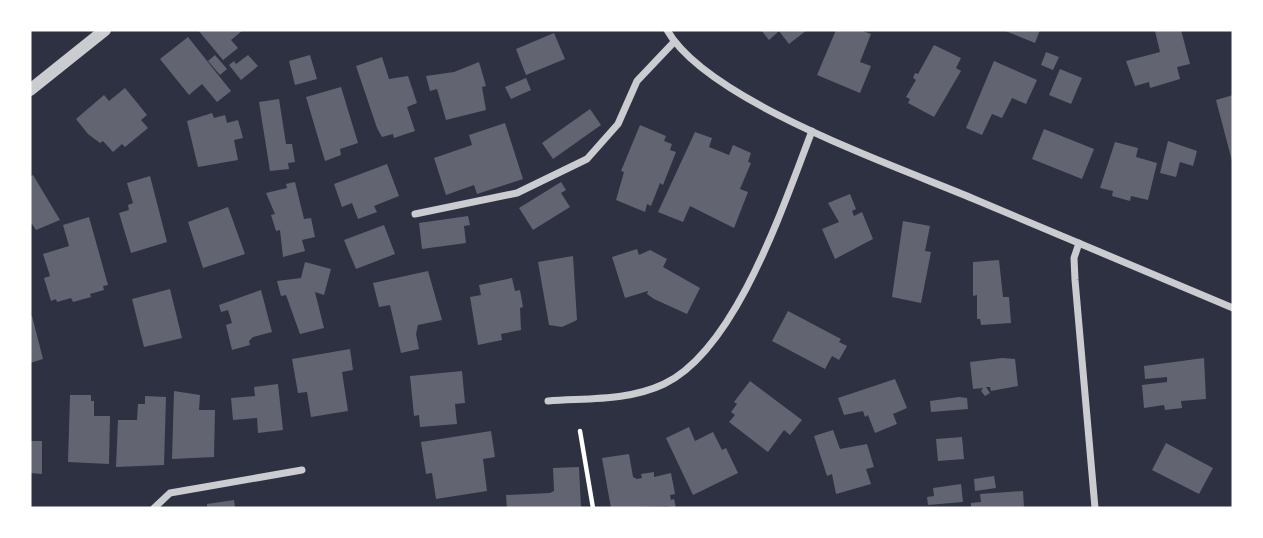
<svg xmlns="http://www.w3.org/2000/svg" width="1263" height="538" font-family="'PT Sans',sans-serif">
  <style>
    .building { fill: #626471 }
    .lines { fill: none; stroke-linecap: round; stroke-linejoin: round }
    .path { stroke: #fff; stroke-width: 4.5 }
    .minor { stroke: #caccd0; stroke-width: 7 }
    .tertiary { stroke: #caccd0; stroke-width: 12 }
  </style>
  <rect width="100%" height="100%" fill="#2d3142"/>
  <!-- building -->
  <g class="building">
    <path d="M198 30H243L231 40 238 48 223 60Z"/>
    <path d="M761 30H807L789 44 779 31 769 40Z"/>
    <path d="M836 30H860L871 34 860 62 871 66 860 93 817 75Z"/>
    <path d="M1003 30H1040L1035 43Z"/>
    <path d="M1181 30 1190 64 1177 67 1180 79 1150 88 1149 82 1135 86 1126 61 1160 52 1155 31Z"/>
    <path d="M554 33 565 59 526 75 516 49Z"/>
    <path d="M188 37 231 91 217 102 202 84 189 95 160 59Z"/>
    <path d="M934 45 961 58 956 68 961 71 934 117 908 103 910 99 906 97 916 80 913 78 915 73 918 74Z"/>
    <path d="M1046 52 1059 57 1053 70 1041 65Z"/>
    <path d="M215 55 227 69 220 75 208 61Z"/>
    <path d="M248 55 258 66 241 80 229 65 234 61 236 64Z"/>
    <path d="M310 55 317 79 295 85 289 61Z"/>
    <path d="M382 57 389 79 408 76 417 103 407 107 415 131 394 138 393 134 382 137 377 128 356 66Z"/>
    <path d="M994 61 1037 80 1026 104 1012 98 1002 118 992 114 982 135 966 128Z"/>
    <path d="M479 62 486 86 482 87 486 110 446 120 437 89 430 91 426 76 454 72Z"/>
    <path d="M1060 69 1082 78 1071 104 1049 95Z"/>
    <path d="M526 78 531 90 511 99 505 87Z"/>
    <path d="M341 87 358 143 340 149 341 155 325 161 306 97Z"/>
    <path d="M125 88 147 115 141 120 148 128 125 147 122 144 113 152 103 141 100 143 88 134 76 119 104 95 109 101Z"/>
    <path d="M1233 95V161H1232L1216 100Z"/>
    <path d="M279 99 286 144H292L295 162 288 163 289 169 270 171 259 102Z"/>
    <path d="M590 109 601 125 553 159 542 143Z"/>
    <path d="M212 113 214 118 225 115 227 123 238 120 243 138 234 140 238 160 198 167 187 121Z"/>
    <path d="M505 123 523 179 477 194 474 185 446 195 434 158 472 145 469 135Z"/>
    <path d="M640 125 666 136 664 141 672 144 670 150 676 152 663 185 660 183 651 206 647 204 645 212 616 200 624 172 621 171Z"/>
    <path d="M1044 129 1094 149 1082 179 1032 159Z"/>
    <path d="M695 132 712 138 709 147 729 155 733 145 751 153 748 162 751 163 740 189 748 192 734 228 690 206 683 222 658 212Z"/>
    <path d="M1168 141 1197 151 1193 166 1180 162 1176 177 1160 173Z"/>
    <path d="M1115 142 1138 148 1136 157 1157 163 1148 200 1131 196 1130 201 1112 196 1113 191 1100 188Z"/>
    <path d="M387 164 399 196 374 206 377 212 358 219 352 203 342 207 334 184Z"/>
    <path d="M33 175 60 220 36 230 32 224 30 226V177Z"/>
    <path d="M150 176 167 242 131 253 119 213 129 210 128 205 133 203 127 183Z"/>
    <path d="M295 182 304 219 311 218 315 237 302 240 305 251 283 257 280 230 276 231 271 215 275 214 266 193 287 188 286 184Z"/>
    <path d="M561 182 566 190 561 193 570 207 533 230 519 208Z"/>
    <path d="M850 194 856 209 852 211 854 216 862 212 873 239 835 259 822 229 839 222 828 203Z"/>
    <path d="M228 207 245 254 203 268 188 222Z"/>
    <path d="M468 216 470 225 464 226 466 243 422 249 419 223Z"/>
    <path d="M89 217 108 285 103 286 104 290 90 294 91 297 73 302 71 298 57 302 56 299 51 301 44 278 50 276 43 254 69 246 63 225Z"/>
    <path d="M903 221 930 226 925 251 931 252 921 303 892 297Z"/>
    <path d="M384 225 395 254 356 269 344 240Z"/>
    <path d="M637 249 639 255 650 250 667 259 663 267 700 288 687 314 654 299 647 294 648 291 625 298 612 257Z"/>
    <path d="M573 256 577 320 562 327 549 325 538 262Z"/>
    <path d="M999 260 1003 297H1009L1011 323 981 325 980 319H977V295L973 296V262Z"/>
    <path d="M305 262 331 269 324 295 315 292 324 328 300 334 286 295 281 296 277 281 301 278Z"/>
    <path d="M428 271 442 320 418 325 416 334 419 349 401 353 390 305 379 307 373 283Z"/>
    <path d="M512 278 515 291 520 290 523 307 520 308 521 330 501 334 502 340 478 345 470 297 481 295 479 285Z"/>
    <path d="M170 289 182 338 144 347 132 299Z"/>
    <path d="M261 290 272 332 253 337 249 341 250 345 232 350 226 325 232 323 228 310 221 312 219 305Z"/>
    <path d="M788 311 841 339 839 342 847 346 839 360 832 356 825 369 772 341Z"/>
    <path d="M32 316 43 359 30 363V317Z"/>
    <path d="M350 349 353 370 342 372 348 411 311 417 307 392 298 393 292 359Z"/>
    <path d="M1002 358 1015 359 1018 386 991 391 990 387H986L990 393 985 396 981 391 983 388 973 389 970 362Z"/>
    <path d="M1204 358 1206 399 1181 401 1182 408 1165 410 1164 405 1144 408 1142 385 1167 382V377L1145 379 1144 366Z"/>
    <path d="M462 371 465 403 455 404 457 424 420 427 419 415 414 416 410 376Z"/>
    <path d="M895 379 907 408 893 414 897 424 875 433 868 415 865 417 863 411 844 415 838 398Z"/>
    <path d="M750 381 802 420 790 435 784 430 768 452 729 422 735 415 731 412 737 404 734 402Z"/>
    <path d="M278 384 283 430 258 433 257 418 233 420 231 398 255 396 254 387Z"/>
    <path d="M174 391 200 395 199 410H215L214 457 172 459Z"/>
    <path d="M70 395H91V401H94V416H110L109 464 68 462Z"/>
    <path d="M145 396 166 397 164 465 116 467 118 420H137L138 404H145Z"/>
    <path d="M959 397 967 398 968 409 931 412 930 401Z"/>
    <path d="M689 427 695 441 713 432 722 450 726 448 738 473 693 495 666 438Z"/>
    <path d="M833 430 840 449 867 444 874 467 866 469 871 484 836 494 832 474 827 476 814 436Z"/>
    <path d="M491 431 495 457 483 459 487 491 436 499 432 473 426 474 421 442Z"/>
    <path d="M962 437 964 459 938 461 936 439Z"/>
    <path d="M30 441H42V474L30 473Z"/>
    <path d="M1166 443 1213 468 1199 494 1152 470Z"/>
    <path d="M629 454 633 477 637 479 642 478 641 474 654 472V477L671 473 675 494 670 495 671 500 674 499 676 508 667 506 611 508 602 458Z"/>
    <path d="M579 467 581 508H507L506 495 550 493 554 491 553 468Z"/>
    <path d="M994 476 996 488 975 491 974 479Z"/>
    <path d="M961 484 963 502 928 505 927 497 934 496 933 488Z"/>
    <path d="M1023 491 1024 508H971V503L981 502 980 494Z"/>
    <path d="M234 500 235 508H207V504Z"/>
  </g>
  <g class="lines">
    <!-- path -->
    <path class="path" d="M580 431 593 508"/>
    <!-- minor -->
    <g class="minor">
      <path d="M667 30C707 101 896 166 974 199 1060 235 1147 272 1233 308"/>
      <path d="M415 214 517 193 587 159 618 124 637 81 674 42"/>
      <path d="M1079 243 1074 258 1075 280 1095 508"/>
      <path d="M548 401C587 398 628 401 664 384 737 349 784 203 812 131"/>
      <path d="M154 508 170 493 302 470"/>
    </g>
    <!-- tertiary -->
    <path class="tertiary" d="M30 90 105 30"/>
  </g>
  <!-- border -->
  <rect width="1263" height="538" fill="none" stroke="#ffffff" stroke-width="63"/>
</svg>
